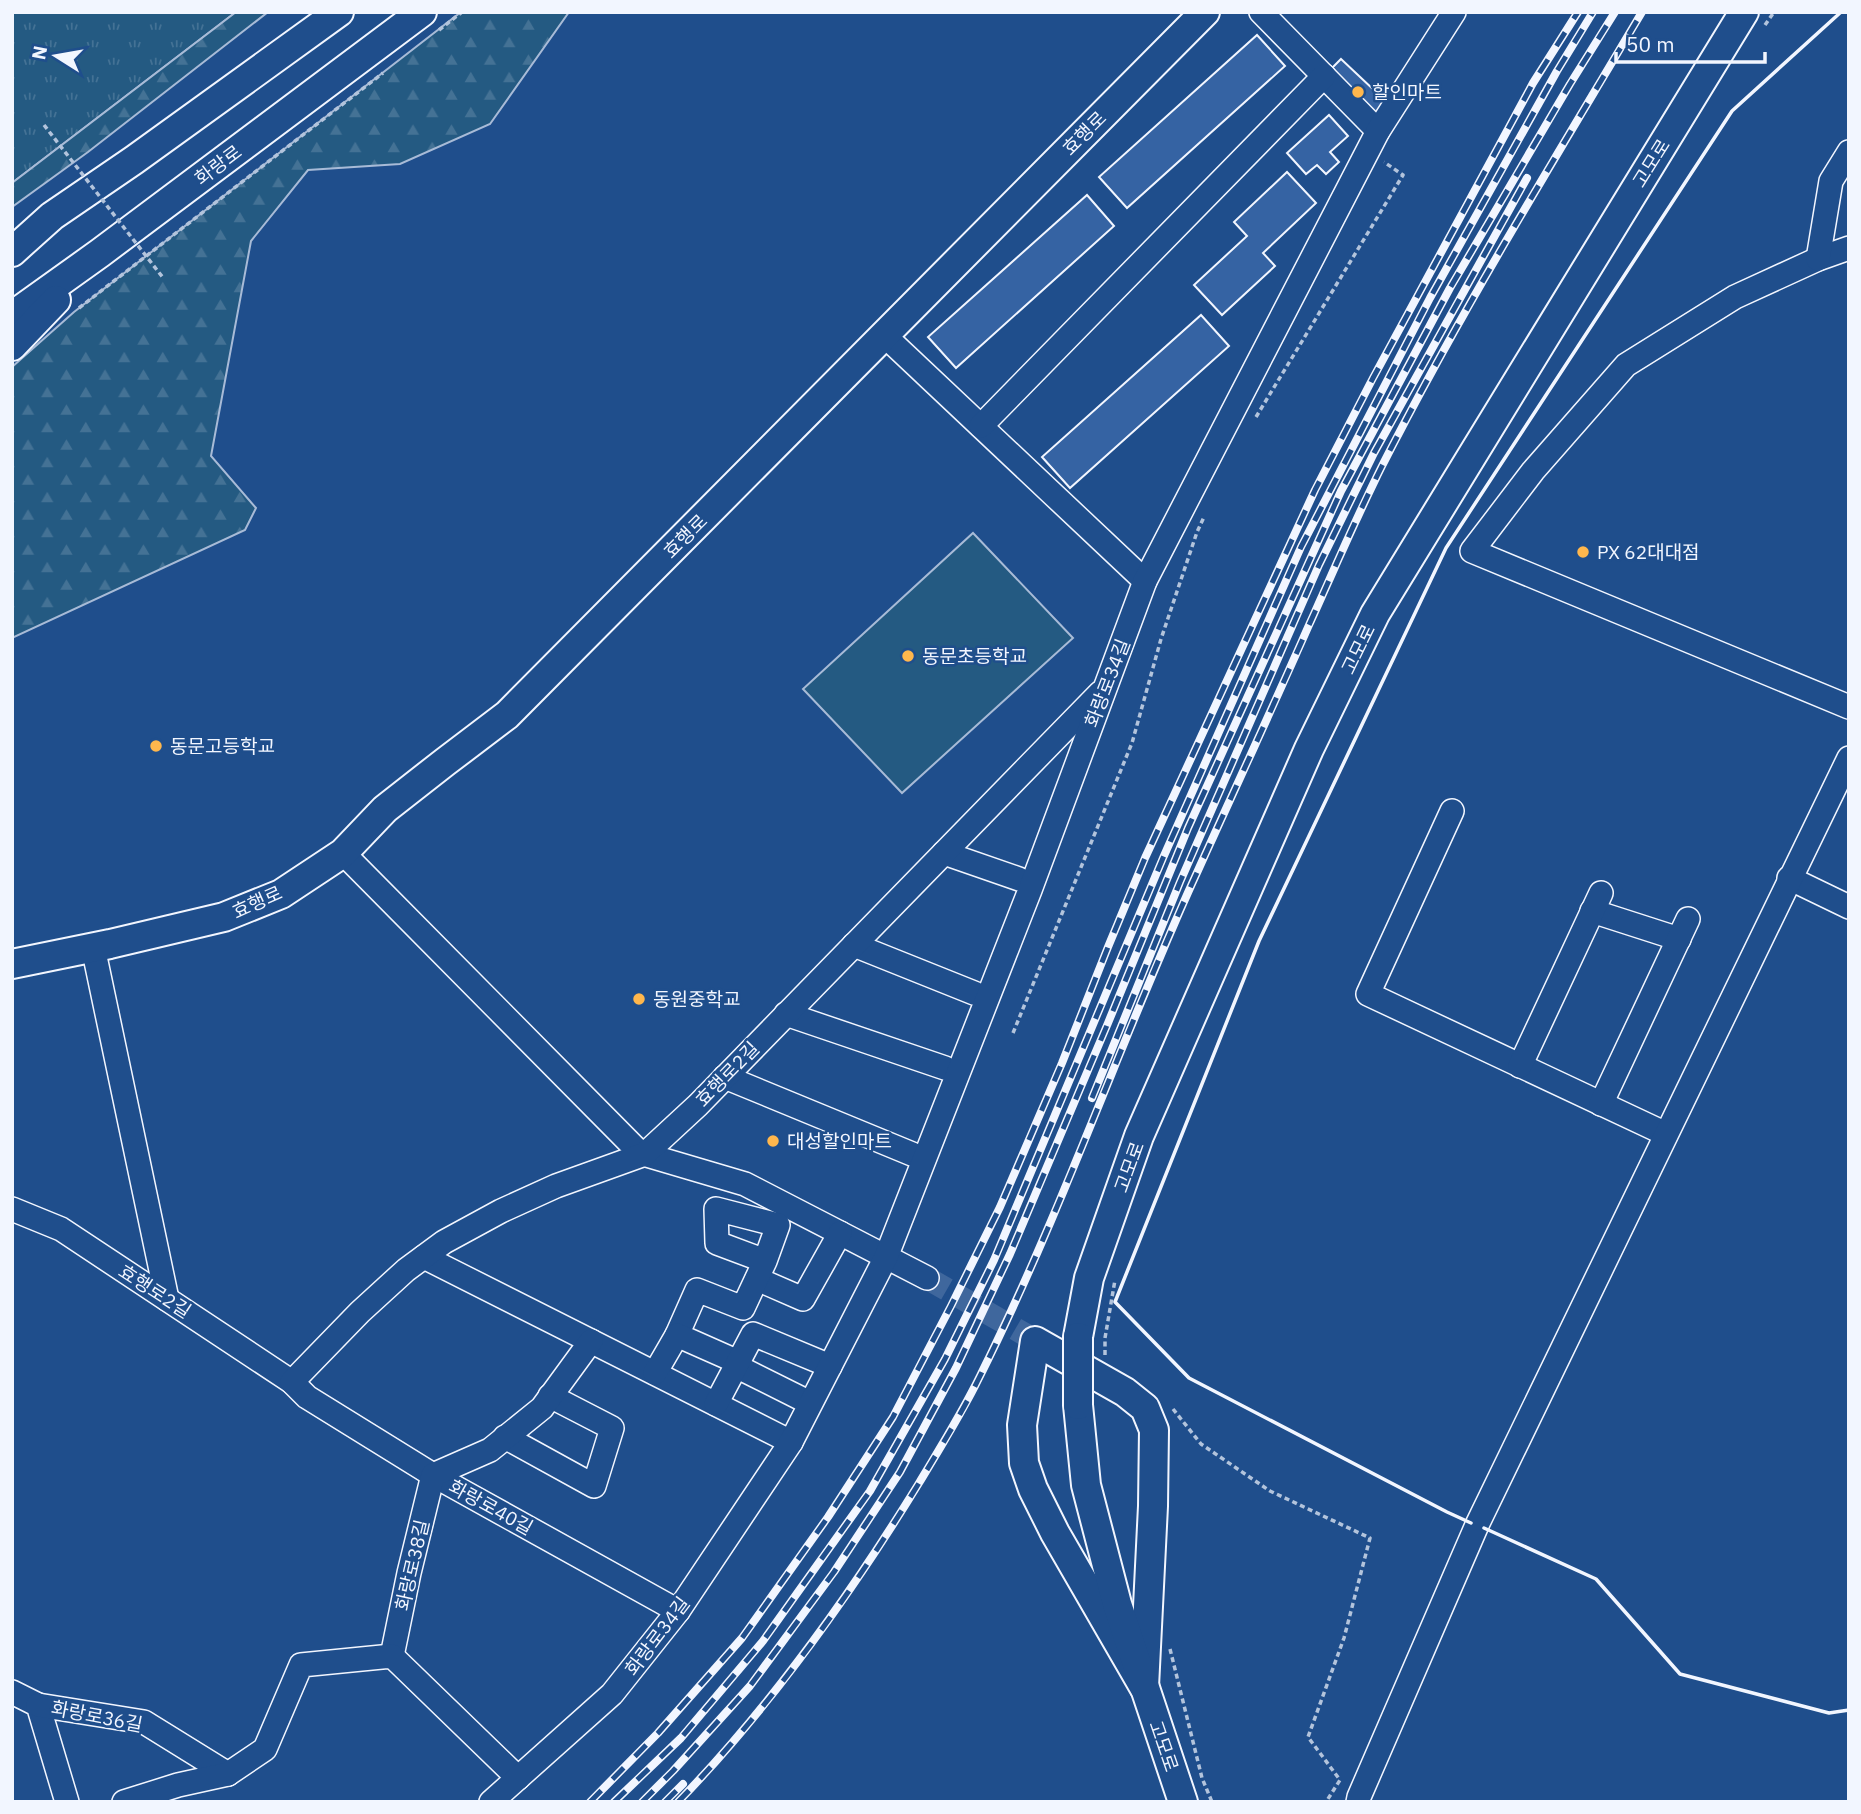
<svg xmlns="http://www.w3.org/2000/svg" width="1861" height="1814" font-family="'IBM Plex Sans','Noto Sans KR',sans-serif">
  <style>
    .grass { fill: url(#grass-tufts); stroke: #a8bbd7; stroke-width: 2 }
    .forest { fill: url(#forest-firs); stroke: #a8bbd7; stroke-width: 2 }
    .pitch { fill: #245a82; stroke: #a8bbd7; stroke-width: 2 }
    .building { fill: #3563a3; stroke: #f2f6ff; stroke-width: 2 }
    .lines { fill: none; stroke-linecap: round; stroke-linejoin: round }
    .minor-tunnel { stroke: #3f679d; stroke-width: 23; stroke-dasharray: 23 11; stroke-linecap: butt }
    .minor-casing { stroke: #f2f6ff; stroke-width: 26 }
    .major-casing { stroke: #f2f6ff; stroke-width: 32 }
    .path { stroke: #b3c4dc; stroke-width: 3.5; stroke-dasharray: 5 3.5; stroke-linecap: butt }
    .minor { stroke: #1f4e8c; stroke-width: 23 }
    .major { stroke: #1f4e8c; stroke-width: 28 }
    .rail-casing { stroke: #f2f6ff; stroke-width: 8 }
    .rail { stroke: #1f4e8c; stroke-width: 5; stroke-dasharray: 16; stroke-linecap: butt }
    .major-bridge-casing { stroke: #f2f6ff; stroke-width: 32; stroke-linecap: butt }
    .path-bridge { stroke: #b3c4dc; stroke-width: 3.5; stroke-dasharray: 5 3.5; stroke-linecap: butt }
    .major-bridge { stroke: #1f4e8c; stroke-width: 28 }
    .wall { stroke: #f2f6ff; stroke-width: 3.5 }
    .poi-dot { fill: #ffb74d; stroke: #1f4e8c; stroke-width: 2.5 }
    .labels { text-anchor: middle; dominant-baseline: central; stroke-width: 5; stroke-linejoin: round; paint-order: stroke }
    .poi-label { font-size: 19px; fill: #f2f6ff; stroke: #1f4e8c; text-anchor: start }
    .street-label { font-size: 19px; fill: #f2f6ff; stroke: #1f4e8c }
  </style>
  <defs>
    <pattern id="grass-tufts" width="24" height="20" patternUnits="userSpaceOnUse" patternTransform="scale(1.75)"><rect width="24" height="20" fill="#245a82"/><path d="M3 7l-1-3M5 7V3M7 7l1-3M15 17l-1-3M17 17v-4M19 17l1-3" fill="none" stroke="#447295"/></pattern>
    <pattern id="forest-firs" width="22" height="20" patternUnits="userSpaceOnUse" patternTransform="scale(1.75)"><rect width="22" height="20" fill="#245a82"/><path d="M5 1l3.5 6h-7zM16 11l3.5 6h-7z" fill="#447295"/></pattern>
  </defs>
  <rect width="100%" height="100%" fill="#1f4e8c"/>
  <!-- grass -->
  <path class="grass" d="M12 12H236L12 183Z"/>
  <!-- forest -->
  <g class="forest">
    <path d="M236 12H268L88 152 12 207V183Z"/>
    <path d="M461 12H569L490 124 400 164 308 170 251 241 211 456 256 508 245 530 12 638V367L74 312Z"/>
  </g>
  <!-- pitch -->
  <path class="pitch" d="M973 533 1073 638 902 793 803 689Z"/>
  <!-- building -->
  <g class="building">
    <path d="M1257 35 1285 66 1127 208 1099 177Z"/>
    <path d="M1341 59 1393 108 1373 126 1324 76Z"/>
    <path d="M1329 115 1348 136 1330 152 1339 162 1326 174 1317 165 1306 174 1287 153Z"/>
    <path d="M1287 172 1316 203 1263 253 1275 266 1222 315 1194 285 1247 236 1234 222Z"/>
    <path d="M1087 195 1114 226 956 368 928 337Z"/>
    <path d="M1201 315 1229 346 1070 488 1042 457Z"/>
  </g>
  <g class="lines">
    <!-- minor-tunnel -->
    <path class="minor-tunnel" d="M927 1278 1026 1335"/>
    <defs>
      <g id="minor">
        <path d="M1261 12 1378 131"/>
        <path d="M1849 248 1818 259 1735 297 1626 365 1533 471 1472 551 1849 707"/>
        <path d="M1818 259 1831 181 1849 152"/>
        <path d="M884 335 1145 581"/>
        <path d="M981 426 1324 76"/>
        <path d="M1452 811 1368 994 1666 1134"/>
        <path d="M343 853 640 1153 745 1184 927 1278"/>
        <path d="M944 853 1019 879"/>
        <path d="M1789 878 1849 907"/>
        <path d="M1592 911 1679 939"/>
        <path d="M854 945 974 993"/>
        <path d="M93 947 167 1299"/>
        <path d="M786 1014 945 1068"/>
        <path d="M1520 1066 1601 893"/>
        <path d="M725 1077 912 1154"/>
        <path d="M1601 1104 1688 919"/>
        <path d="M12 1209 61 1229 292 1382 307 1397 433 1475 678 1611"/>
        <path d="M424 1257 791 1442"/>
        <path d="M757 1279 803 1299 840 1233"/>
        <path d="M677 1335 697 1290 743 1308 765 1261 717 1243 716 1209 778 1225 765 1261"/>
        <path d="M736 1366 810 1403"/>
        <path d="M655 1373 677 1335 738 1362"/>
        <path d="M292 1382 360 1312 406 1270 444 1242 501 1211 556 1186 645 1154 698 1105 1100 693"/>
        <path d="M716 1404 753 1334 830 1366"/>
        <path d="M505 1437 594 1486 612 1428 550 1396"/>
        <path d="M392 1656 409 1573 433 1475 490 1450 542 1408 591 1341"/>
        <path d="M12 1692 38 1705 67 1802"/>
        <path d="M38 1705 144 1722 228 1774"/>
        <path d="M124 1802 178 1785 228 1774 265 1749 301 1665 392 1656 518 1778"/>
        <path d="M491 1802 612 1694 678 1611 791 1442 886 1257 1030 890 1145 581 1378 131 1454 12"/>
        <path d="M1358 1802 1359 1797 1477 1525 1849 758"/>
      </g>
      <g id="major">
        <path d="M12 252 52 216 134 160 339 12"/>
        <path d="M12 316 100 253 422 12"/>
        <path d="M12 346 56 300"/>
        <path d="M12 964 110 944 224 917 281 894 343 853 385 809 445 762 507 715 1205 12"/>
        <path d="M1078 1337 1089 1278 1139 1136 1309 749 1375 614 1744 12"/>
        <path d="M1035 1341 1125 1392 1145 1408 1154 1430 1153 1506 1144 1687 1055 1533 1033 1489 1024 1463 1022 1425Z"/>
        <path d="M1078 1405 1086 1485 1117 1604 1183 1802"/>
      </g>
    </defs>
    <!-- minor casing -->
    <use href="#minor" class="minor-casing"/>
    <!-- major casing -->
    <use href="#major" class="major-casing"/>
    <!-- path -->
    <g class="path">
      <path d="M1765 25 1774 12"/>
      <path d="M439 30 462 12"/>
      <path d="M79 308 383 73"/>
      <path d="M1256 417 1403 175 1384 162"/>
      <path d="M1013 1033 1132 743 1161 639 1197 532 1204 517"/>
      <path d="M1105 1355V1338L1115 1280"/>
      <path d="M1173 1409 1201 1444 1270 1491 1370 1538 1344 1638 1308 1737 1340 1780 1326 1802"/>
      <path d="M1170 1649 1202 1778 1212 1802"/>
    </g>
    <!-- minor -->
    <use href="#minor" class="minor"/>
    <!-- major -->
    <use href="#major" class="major"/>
    <defs>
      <g id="rail">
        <path d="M1092 1098 1180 882 1319 565 1374 453 1527 178"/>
        <path d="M590 1802 658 1733 742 1638 828 1517 893 1417 951 1306 1000 1207 1062 1063 1108 947 1145 858 1315 490 1373 378 1533 83 1578 12"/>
        <path d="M614 1802 681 1738 763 1641 870 1491 945 1359 994 1260 1163 858 1301 547 1430 298 1557 71 1593 12"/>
        <path d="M642 1802 673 1771 750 1686 834 1572 900 1472 956 1368 1010 1254 1108 1023 1188 828 1341 491 1450 288 1570 84 1615 12"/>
        <path d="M665 1802 683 1784"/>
        <path d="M678 1802C771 1706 849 1597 919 1483 940 1448 962 1413 980 1376 1061 1214 1120 1042 1195 877 1233 793 1272 709 1309 625 1333 572 1356 518 1382 466 1461 311 1553 162 1642 12"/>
      </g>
    </defs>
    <!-- rail casing -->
    <use href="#rail" class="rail-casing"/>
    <!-- rail -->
    <use href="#rail" class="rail"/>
    <defs>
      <path id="major-bridge" d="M1078 1405V1337"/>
    </defs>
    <!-- major-bridge casing -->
    <use href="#major-bridge" class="major-bridge-casing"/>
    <!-- path-bridge -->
    <path class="path-bridge" d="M44 125 164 279"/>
    <!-- major-bridge -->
    <use href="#major-bridge" class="major-bridge"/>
    <!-- wall -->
    <g class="wall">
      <path d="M1471 1523 1447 1512 1189 1378 1115 1302 1259 941 1446 548 1732 111 1841 12"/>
      <path d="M1484 1528 1596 1579 1680 1674 1829 1713 1849 1710"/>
    </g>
  </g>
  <!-- markers -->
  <g class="poi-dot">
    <circle cx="1358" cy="92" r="7"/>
    <circle cx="1583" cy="552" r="7"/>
    <circle cx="908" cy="656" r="7"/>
    <circle cx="156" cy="746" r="7"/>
    <circle cx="639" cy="999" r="7"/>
    <circle cx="773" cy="1141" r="7"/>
  </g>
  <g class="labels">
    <!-- poi labels -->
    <g class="poi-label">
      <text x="1372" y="92">할인마트</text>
      <text x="1597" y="552">PX 62대대점</text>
      <text x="922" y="656">동문초등학교</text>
      <text x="170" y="746">동문고등학교</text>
      <text x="653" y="999">동원중학교</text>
      <text x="787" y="1141">대성할인마트</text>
    </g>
    <!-- street labels -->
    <g class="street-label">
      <text transform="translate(1084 133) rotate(-45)">효행로</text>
      <text transform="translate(1651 163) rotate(-58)">고모로</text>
      <text transform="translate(218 165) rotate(-37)">화랑로</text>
      <text transform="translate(685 536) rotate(-45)">효행로</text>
      <text transform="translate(1358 649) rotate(-64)">고모로</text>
      <text transform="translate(1107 683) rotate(-69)">화랑로34길</text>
      <text transform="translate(257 902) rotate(-24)">효행로</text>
      <text transform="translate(727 1074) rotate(-46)">효행로2길</text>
      <text transform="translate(1129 1167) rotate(-70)">고모로</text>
      <text transform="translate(155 1291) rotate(33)">효행로2길</text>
      <text transform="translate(491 1507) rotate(29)">화랑로40길</text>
      <text transform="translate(412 1565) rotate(-77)">화랑로38길</text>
      <text transform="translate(657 1636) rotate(-53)">화랑로34길</text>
      <text transform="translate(97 1716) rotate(11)">화랑로36길</text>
      <text transform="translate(1164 1746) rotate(71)">고모로</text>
    </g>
  </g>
  <!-- border -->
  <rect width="1861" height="1814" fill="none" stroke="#f2f6ff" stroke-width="28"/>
  <!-- north arrow -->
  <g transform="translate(56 56) rotate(281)" stroke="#1f4e8c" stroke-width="5" paint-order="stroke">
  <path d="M0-5L12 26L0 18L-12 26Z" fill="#f2f6ff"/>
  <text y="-10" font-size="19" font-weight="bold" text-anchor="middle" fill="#f2f6ff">N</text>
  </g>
  <!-- scale -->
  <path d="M1616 52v10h149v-10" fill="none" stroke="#f2f6ff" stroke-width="3.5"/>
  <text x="1626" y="52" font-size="21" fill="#f2f6ff" stroke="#1f4e8c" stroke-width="5" paint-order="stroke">50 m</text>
</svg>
